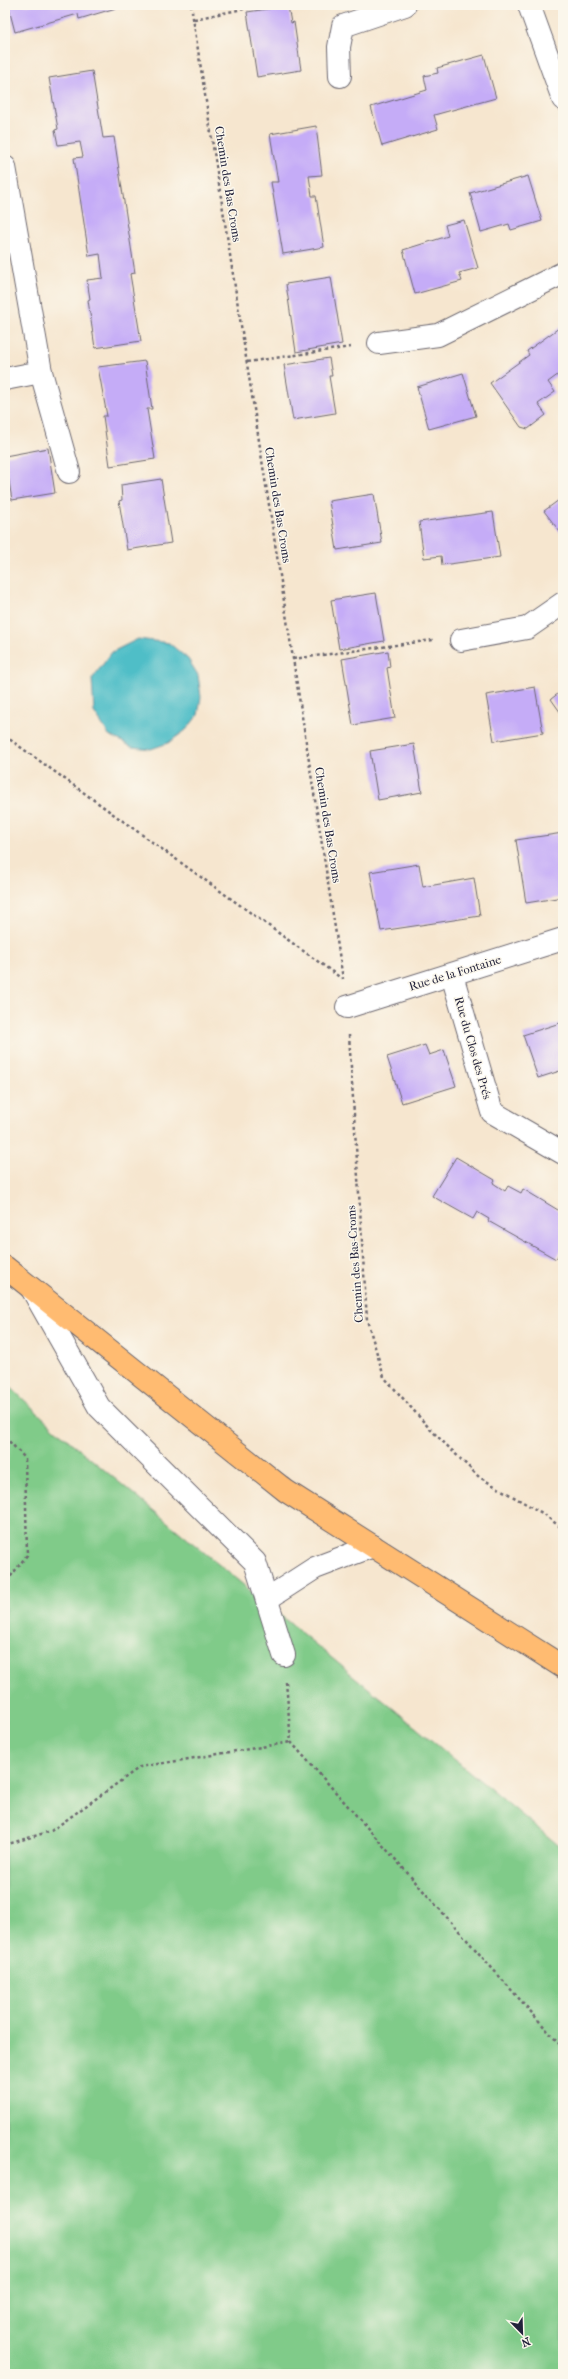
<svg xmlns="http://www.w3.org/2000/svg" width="568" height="2379" font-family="'IM FELL French Canon',serif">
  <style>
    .green { fill: #80cb89; stroke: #517662 }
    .water { fill: #50bec7; stroke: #397081 }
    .building { fill: #c5acf7 }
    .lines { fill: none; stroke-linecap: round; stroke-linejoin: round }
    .minor-casing { stroke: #6c676f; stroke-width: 24 }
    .major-casing { stroke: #6c676f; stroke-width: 24 }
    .path { stroke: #6c676f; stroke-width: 2.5; stroke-dasharray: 3 3; stroke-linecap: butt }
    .minor { stroke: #fff; stroke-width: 22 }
    .major { stroke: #ffbb71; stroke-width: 22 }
    .labels { text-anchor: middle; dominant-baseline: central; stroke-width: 3; stroke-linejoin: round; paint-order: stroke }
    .street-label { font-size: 12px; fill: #22223b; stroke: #fbf7ec }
  </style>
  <rect width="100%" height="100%" fill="#fbf7ec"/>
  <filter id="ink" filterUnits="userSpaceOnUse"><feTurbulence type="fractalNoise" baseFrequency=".025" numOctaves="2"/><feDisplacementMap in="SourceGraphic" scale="8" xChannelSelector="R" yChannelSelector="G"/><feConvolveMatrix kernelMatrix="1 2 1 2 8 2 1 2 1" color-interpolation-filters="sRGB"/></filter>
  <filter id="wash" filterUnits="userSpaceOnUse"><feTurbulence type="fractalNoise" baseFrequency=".012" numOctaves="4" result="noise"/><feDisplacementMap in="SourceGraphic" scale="16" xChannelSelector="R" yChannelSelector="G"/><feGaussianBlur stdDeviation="0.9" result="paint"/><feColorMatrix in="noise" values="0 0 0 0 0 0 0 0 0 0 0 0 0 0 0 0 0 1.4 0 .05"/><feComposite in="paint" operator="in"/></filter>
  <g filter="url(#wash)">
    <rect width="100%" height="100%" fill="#f6e6cf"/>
    <!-- green -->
    <path class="green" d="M5 1382 56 1430 563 1849V2374H5Z"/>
    <!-- water -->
    <path class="water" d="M138 639 169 643 188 659 198 675 201 697 198 715 186 730 168 743 151 749 132 747 109 735 94 712 92 679 112 652Z"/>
    <g id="blocks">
      <!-- building -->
      <g class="building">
        <path d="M8 5H126L79 19 78 14 15 32Z"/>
        <path d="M288 6 291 23 294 22 301 70 257 77 247 12Z"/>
        <path d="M484 55 496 98 434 115 438 129 382 146 371 107 427 90 424 76 438 73 437 68Z"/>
        <path d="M92 71 103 138 114 137 135 273 130 274 141 341 95 348 88 300 90 299 87 280 103 278 100 254 89 256 74 158 83 157 80 142 58 145 55 130 58 129 49 78Z"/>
        <path d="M316 126 322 175 309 176 312 196H316L324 247 283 254 271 182H278L270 134Z"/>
        <path d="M528 176 542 221 511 230 509 224 481 232 470 193Z"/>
        <path d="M464 220 478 268 459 273 462 281 415 294 403 250 448 236 445 225Z"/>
        <path d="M331 277 342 344 296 352 286 284Z"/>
        <path d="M563 325V371L548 382 555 392 538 404 546 415 528 429 521 427 490 383 529 355 527 351Z"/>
        <path d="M329 358 332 376H329L335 413 293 420 284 365Z"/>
        <path d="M145 361 152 409H147L155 459 110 466 103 416H107L98 367Z"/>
        <path d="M463 373 476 416 429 429 417 387Z"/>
        <path d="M48 448 55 493 12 500 5 456Z"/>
        <path d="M161 479 171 543 127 550 119 501 122 500 121 485Z"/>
        <path d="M374 494 382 543 337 550 329 501Z"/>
        <path d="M563 497V536L544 511Z"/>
        <path d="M493 512 500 557 442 565 441 556 424 558 419 522Z"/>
        <path d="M376 593 384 641 339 649 331 600Z"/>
        <path d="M388 651 390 667 387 668 395 718 353 725 342 659Z"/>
        <path d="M535 687 543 733 494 741 486 695Z"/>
        <path d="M563 690V716L551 699Z"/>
        <path d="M414 744 422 792 378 800 370 751Z"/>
        <path d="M563 833V897L526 903 516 840Z"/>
        <path d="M419 864 423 887 474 878 480 916 381 931 370 872Z"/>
        <path d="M563 1022V1070L538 1078 523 1035Z"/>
        <path d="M425 1045 429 1055 444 1050 456 1086 402 1103 387 1057Z"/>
        <path d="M456 1157 495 1180 493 1183 505 1191 508 1186 521 1193 523 1189 563 1213V1247L556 1259 488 1221 489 1219 477 1212 473 1219 432 1196Z"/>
      </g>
    </g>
  </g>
  <g filter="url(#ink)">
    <use href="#blocks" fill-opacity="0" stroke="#6c676f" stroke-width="1"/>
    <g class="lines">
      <defs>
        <g id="minor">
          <path d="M529 5 563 99"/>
          <path d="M340 76 339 47 343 26 405 5"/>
          <path d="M5 167 41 372 5 379"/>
          <path d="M379 343 438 335 563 273"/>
          <path d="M41 372 69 472"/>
          <path d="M461 640 527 628 563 603"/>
          <path d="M452 975 492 1112 563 1153"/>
          <path d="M347 1007 563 939"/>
          <path d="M32 1289 99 1407 255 1562 284 1655"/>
          <path d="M267 1599 315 1568 373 1546"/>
        </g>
        <path id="major" d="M5 1267 286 1491 563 1667"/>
      </defs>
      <!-- minor casing -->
      <use href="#minor" class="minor-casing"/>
      <!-- major casing -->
      <use href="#major" class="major-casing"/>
      <!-- path -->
      <g class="path">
        <path d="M191 5 343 979"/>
        <path d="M194 19 263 5"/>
        <path d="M247 362 351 347"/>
        <path d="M293 659 433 640"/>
        <path d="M5 736 341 978"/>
        <path d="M349 1035 367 1320 384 1377 430 1429 479 1477 542 1513 563 1529"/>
        <path d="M5 1437 25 1458 27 1555 5 1584"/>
        <path d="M286 1682 291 1742 563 2048"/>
        <path d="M5 1845 51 1831 140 1767 291 1742"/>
      </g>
      <!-- minor -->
      <use href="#minor" class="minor"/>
      <!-- major -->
      <use href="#major" class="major"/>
    </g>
  </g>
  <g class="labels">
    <!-- street labels -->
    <g class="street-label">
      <text transform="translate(228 184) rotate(81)">Chemin des Bas Croms</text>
      <text transform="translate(278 505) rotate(81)">Chemin des Bas Croms</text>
      <text transform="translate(328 825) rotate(81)">Chemin des Bas Croms</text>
      <text transform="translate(455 973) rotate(-17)">Rue de la Fontaine</text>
      <text transform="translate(473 1048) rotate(74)">Rue du Clos des Prés</text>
      <text transform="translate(355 1264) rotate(-94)">Chemin des Bas-Croms</text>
    </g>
  </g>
  <!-- margin -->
  <rect width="568" height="2379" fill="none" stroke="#fbf7ec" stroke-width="20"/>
  <!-- north arrow -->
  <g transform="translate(522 2333) rotate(157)" stroke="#fbf7ec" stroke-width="3" paint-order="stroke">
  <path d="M0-3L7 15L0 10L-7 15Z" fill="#22223b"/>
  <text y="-6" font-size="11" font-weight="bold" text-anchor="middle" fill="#22223b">N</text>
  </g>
</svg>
